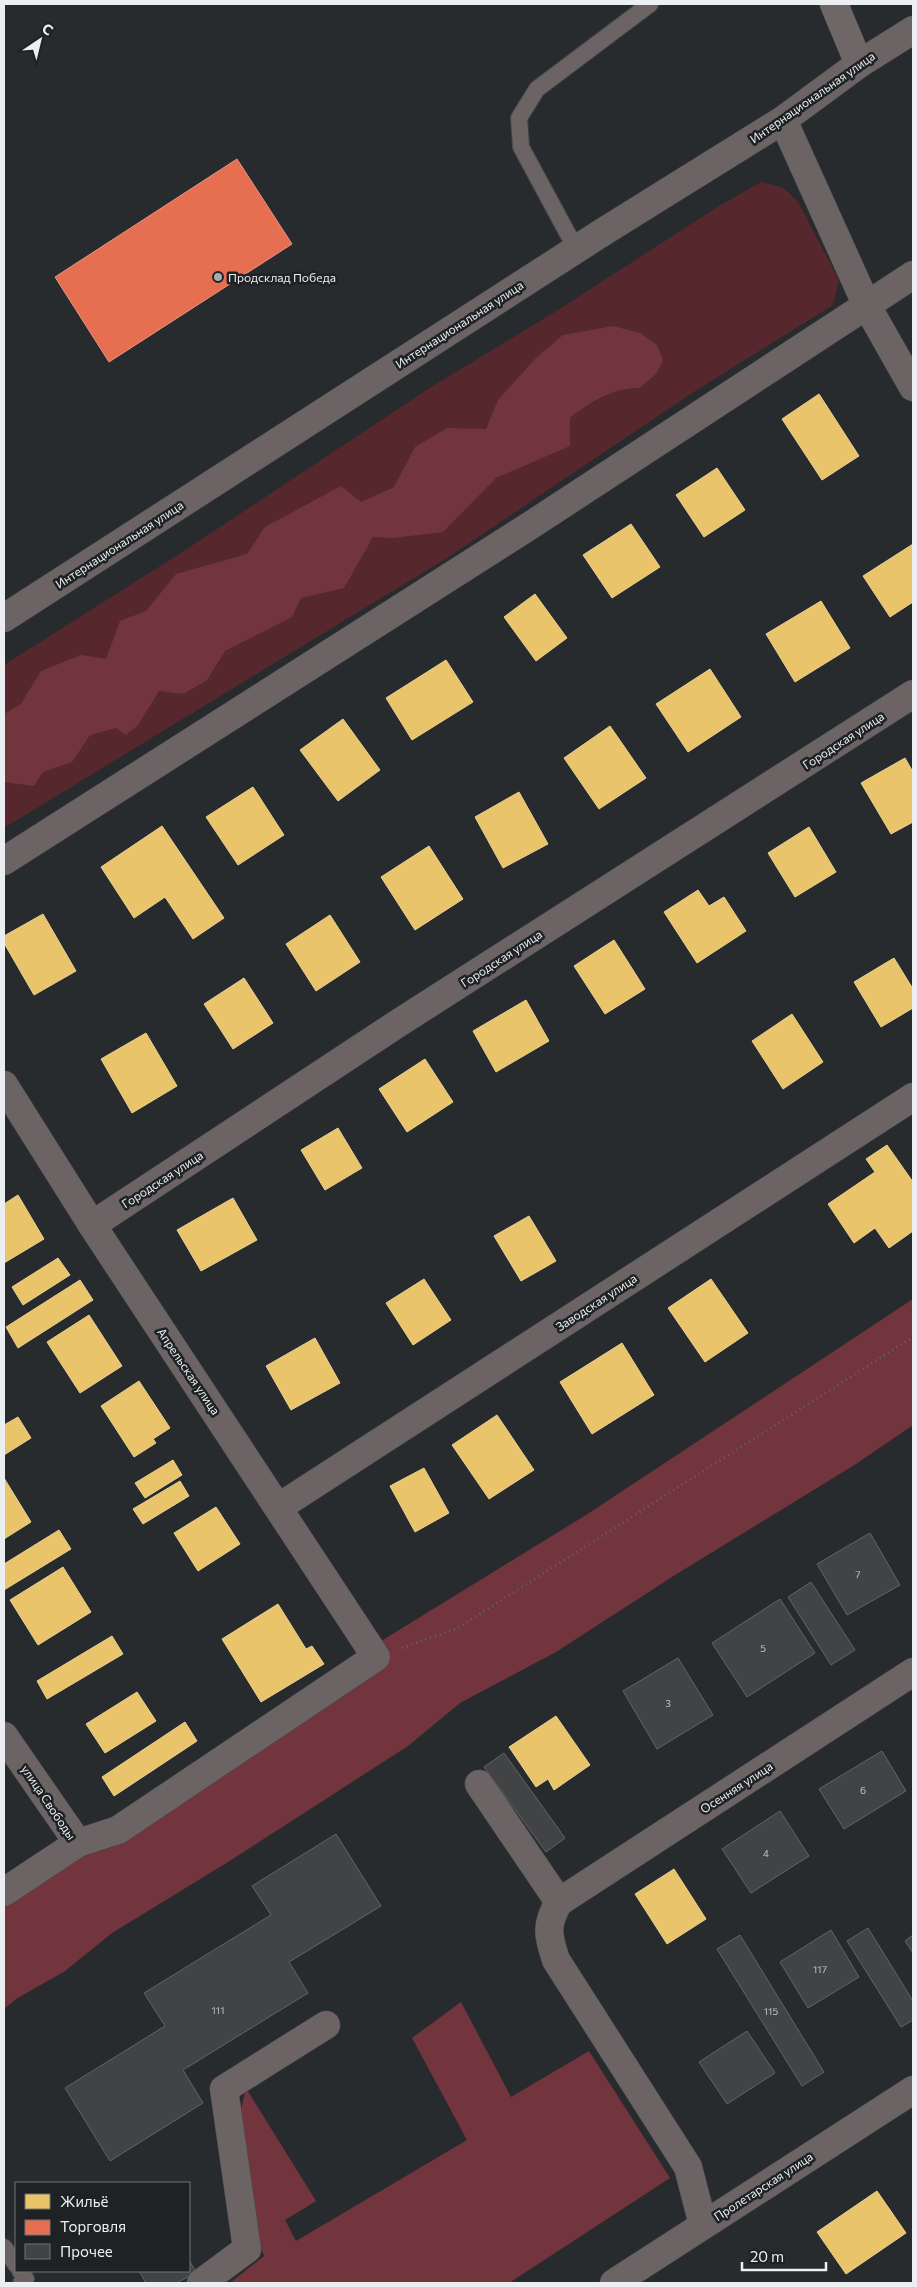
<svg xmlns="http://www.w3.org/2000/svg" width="917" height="2287" font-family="Commissioner,sans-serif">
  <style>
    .green { fill: #56282d }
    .forest { fill: #72353d }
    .homes { fill: #e9c46a; stroke: #ead192 }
    .shops { fill: #e76f51; stroke: #e89581 }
    .building { fill: #414345; stroke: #626466 }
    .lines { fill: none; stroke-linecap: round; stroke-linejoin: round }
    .lane-casing { stroke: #444648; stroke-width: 18 }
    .street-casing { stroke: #444648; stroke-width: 29 }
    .secondary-casing { stroke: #444648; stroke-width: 29 }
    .path { stroke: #646263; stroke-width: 3; stroke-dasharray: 1 4; stroke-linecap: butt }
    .lane { stroke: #6b6364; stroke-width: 16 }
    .street { stroke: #6b6364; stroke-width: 28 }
    .secondary { stroke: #6e6667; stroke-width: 28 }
    .poi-dot { fill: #a7aaac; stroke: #1e2225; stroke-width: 2 }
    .labels { text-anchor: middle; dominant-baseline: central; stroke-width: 5; stroke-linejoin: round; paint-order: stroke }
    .number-label { font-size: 10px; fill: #c1c4c6 }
    .street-label { font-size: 12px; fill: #eceff1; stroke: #1e2225 }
    .poi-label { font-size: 12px; fill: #eceff1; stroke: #1e2225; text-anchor: start }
  </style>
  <rect width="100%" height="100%" fill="#282b2d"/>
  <!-- green -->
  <path class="green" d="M761 182 784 188 798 202 839 280 833 305 692 393 450 556 4 828V665L184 551 428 389 558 310 719 206Z"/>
  <!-- forest -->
  <g class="forest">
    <path d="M613 326 640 333 657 345 663 360 657 373 640 388C613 388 591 401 570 418V446L496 478 443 532 393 538 373 537 344 588 301 598 292 617 225 651 207 680 183 694 159 691 138 725 126 735 116 728 90 735 72 762 43 772 34 786 4 782V714L21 704 41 671 81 655 106 659 120 621 146 611 176 574 247 554 265 527 341 486 361 502 394 487 415 447 447 428 486 429 498 400 536 358 563 335Z"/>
    <path d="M913 1299V1425L856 1464 675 1575 556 1652 460 1703 408 1746 228 1862 112 1933 65 1971 16 1999 4 2009V1906L39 1884 352 1659 586 1515Z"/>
    <path d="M461 2002 511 2097 589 2051 670 2178 509 2283H230L264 2256 237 2183 234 2138 246 2088 316 2201 285 2220 296 2241 467 2140 412 2038Z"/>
  </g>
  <!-- homes -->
  <g class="homes">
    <path d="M819 394 859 456 822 480 782 419Z"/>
    <path d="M717 468 745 510 704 537 676 495Z"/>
    <path d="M631 524 660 567 612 598 583 555Z"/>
    <path d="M913 544V602L890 617 863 576Z"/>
    <path d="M535 594 567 638 536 661 504 617Z"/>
    <path d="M821 601 850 648 795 682 766 634Z"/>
    <path d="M446 660 473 702 412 740 386 698Z"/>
    <path d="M710 669 741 717 688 752 656 704Z"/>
    <path d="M343 719 380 770 338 801 300 750Z"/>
    <path d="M610 726 646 778 599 809 564 758Z"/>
    <path d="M905 758 913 772V822L891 834 861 783Z"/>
    <path d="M253 787 284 835 238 865 206 817Z"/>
    <path d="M519 792 548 844 503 868 475 817Z"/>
    <path d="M162 826 224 918 193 939 165 897 134 918 101 867Z"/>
    <path d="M809 827 836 872 795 897 768 853Z"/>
    <path d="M429 846 463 899 415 930 381 877Z"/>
    <path d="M698 890 709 906 724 897 746 931 697 963 664 912Z"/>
    <path d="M43 914 76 971 34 995 4 943V936Z"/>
    <path d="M330 915 360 962 316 991 286 944Z"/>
    <path d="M614 940 645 989 605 1014 574 966Z"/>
    <path d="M894 958 913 989V1008L881 1027 854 982Z"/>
    <path d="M244 978 273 1023 233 1049 204 1004Z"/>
    <path d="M526 1000 549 1041 496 1072 473 1031Z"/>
    <path d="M792 1014 823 1062 783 1089 752 1041Z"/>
    <path d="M146 1033 177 1086 132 1113 101 1059Z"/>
    <path d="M425 1059 453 1102 407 1132 379 1089Z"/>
    <path d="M338 1128 362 1168 325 1190 301 1150Z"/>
    <path d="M887 1145 913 1182V1231L889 1248 875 1228 854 1243 828 1204 875 1172 866 1159Z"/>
    <path d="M18 1195 44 1239 4 1263V1204Z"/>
    <path d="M233 1198 257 1240 201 1271 177 1230Z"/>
    <path d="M529 1216 556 1261 521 1281 494 1236Z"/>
    <path d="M58 1258 70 1275 23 1305 12 1287Z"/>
    <path d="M424 1279 451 1320 413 1345 386 1303Z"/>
    <path d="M711 1279 748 1333 705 1362 668 1308Z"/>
    <path d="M80 1280 93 1300 18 1348 6 1327Z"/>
    <path d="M89 1315 122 1366 80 1393 47 1342Z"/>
    <path d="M315 1338 340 1383 291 1410 266 1366Z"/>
    <path d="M622 1343 654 1395 592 1434 560 1382Z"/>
    <path d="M139 1381 170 1428 153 1439 156 1443 134 1457 101 1406Z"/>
    <path d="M497 1415 534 1470 489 1499 452 1445Z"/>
    <path d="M18 1417 31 1438 4 1455V1425Z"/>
    <path d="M173 1460 182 1475 145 1498 135 1483Z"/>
    <path d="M424 1468 449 1513 415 1532 390 1486Z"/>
    <path d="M4 1478 31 1522 4 1539Z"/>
    <path d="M180 1481 189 1496 143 1524 133 1509Z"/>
    <path d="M216 1507 240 1544 198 1571 174 1533Z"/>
    <path d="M59 1530 71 1549 4 1590V1564Z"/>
    <path d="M63 1567 91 1612 38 1645 10 1600Z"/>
    <path d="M278 1604 306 1649 312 1646 324 1664 261 1702 222 1639Z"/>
    <path d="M112 1636 123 1654 47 1699 37 1681Z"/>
    <path d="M137 1692 156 1721 105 1753 86 1724Z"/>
    <path d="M556 1716 590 1765 554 1790 548 1779 536 1787 509 1747Z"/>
    <path d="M185 1722 197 1741 114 1796 102 1777Z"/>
    <path d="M674 1869 706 1919 667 1944 635 1894Z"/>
    <path d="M877 2191 906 2233 846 2274 817 2232Z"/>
  </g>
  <!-- shops -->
  <path class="shops" d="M237 159 292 244 109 362 55 277Z"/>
  <!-- building -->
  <g class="building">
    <path d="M870 1533 900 1585 847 1615 817 1564Z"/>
    <path d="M811 1582 855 1650 831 1665 788 1597Z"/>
    <path d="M780 1599 815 1653 747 1697 712 1643Z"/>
    <path d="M678 1658 713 1715 657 1749 623 1691Z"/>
    <path d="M882 1751 906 1791 844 1829 819 1789Z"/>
    <path d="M504 1753 565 1838 546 1852 484 1767Z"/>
    <path d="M780 1811 809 1856 751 1893 722 1849Z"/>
    <path d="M336 1834 381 1906 289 1962 308 1993 183 2070 203 2103 110 2161 65 2088 165 2026 144 1993 271 1915 252 1886Z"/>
    <path d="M868 1928 913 2001V2020L901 2027 847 1941Z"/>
    <path d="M831 1930 859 1977 808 2008 780 1962Z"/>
    <path d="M740 1935 824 2072 802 2086 717 1949Z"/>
    <path d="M913 1935V1953L905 1941Z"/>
    <path d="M747 2031 775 2073 727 2104 699 2062Z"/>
    <path d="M189 2260 196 2272 177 2283H146L139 2271H189Z"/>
  </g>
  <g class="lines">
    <defs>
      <g id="lane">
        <path d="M576 249 521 147 519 118 537 89 650 4"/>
        <path d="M4 2247 16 2265"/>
        <path d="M20 2271 26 2279 21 2283"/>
      </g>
      <g id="street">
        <path d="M783 120 867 306 913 387"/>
        <path d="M4 618 603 232 783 120 859 64 913 30"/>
        <path d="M4 861 531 525 913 275"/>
        <path d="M4 1085 92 1225 376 1657 118 1830 78 1843 4 1892"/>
        <path d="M92 1225 397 1024 913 694"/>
        <path d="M279 1507 913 1097"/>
        <path d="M4 1736 78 1843"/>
        <path d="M479 1784 559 1902C545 1925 548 1936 556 1960L688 2167 703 2225"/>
        <path d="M559 1902 913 1672"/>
        <path d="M201 2283 247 2249 224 2089 326 2025"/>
        <path d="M614 2283 913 2090"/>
      </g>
      <path id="secondary" d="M834 4 859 64"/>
    </defs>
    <!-- lane casing -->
    <use href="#lane" class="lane-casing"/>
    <!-- street casing -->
    <use href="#street" class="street-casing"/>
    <!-- secondary casing -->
    <use href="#secondary" class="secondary-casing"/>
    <!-- path -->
    <path class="path" d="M402 1648 458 1628 913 1337"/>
    <!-- lane -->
    <use href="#lane" class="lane"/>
    <!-- street -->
    <use href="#street" class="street"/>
    <!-- secondary -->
    <use href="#secondary" class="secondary"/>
  </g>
  <!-- markers -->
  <circle class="poi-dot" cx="218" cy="277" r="5"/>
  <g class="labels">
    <!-- number labels -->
    <g class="number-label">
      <text x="858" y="1574">7</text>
      <text x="763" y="1648">5</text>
      <text x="668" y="1703">3</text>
      <text x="863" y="1790">6</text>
      <text x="766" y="1853">4</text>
      <text x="820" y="1969">117</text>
      <text x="218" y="2010">111</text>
      <text x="771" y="2011">115</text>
    </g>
    <!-- street labels -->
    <g class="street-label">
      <text transform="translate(812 97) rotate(-35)">Интернациональная улица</text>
      <text transform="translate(459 324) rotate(-33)">Интернациональная улица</text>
      <text transform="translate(119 544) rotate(-33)">Интернациональная улица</text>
      <text transform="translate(843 740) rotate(-33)">Городская улица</text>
      <text transform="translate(501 958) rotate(-33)">Городская улица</text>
      <text transform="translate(162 1179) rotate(-33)">Городская улица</text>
      <text transform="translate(596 1302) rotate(-33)">Заводская улица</text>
      <text transform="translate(189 1371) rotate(56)">Апрельская улица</text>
      <text transform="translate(736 1787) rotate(-33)">Осенняя улица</text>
      <text transform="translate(49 1802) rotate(56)">улица Свободы</text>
      <text transform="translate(763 2186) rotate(-33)">Пролетарская улица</text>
    </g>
    <!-- poi labels -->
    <g class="poi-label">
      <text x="228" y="277">Продсклад Победа</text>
    </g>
  </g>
  <!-- border -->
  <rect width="917" height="2287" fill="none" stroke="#eceff1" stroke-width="10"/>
  <!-- legend -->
  <rect x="15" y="2182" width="175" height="90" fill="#1e2225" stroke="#707477"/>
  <rect x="25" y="2194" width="25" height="15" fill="#e9c46a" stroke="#707477"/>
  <text x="60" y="2207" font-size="15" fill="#eceff1">Жильё</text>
  <rect x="25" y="2220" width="25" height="15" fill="#e76f51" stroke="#707477"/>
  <text x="60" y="2232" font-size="15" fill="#eceff1">Торговля</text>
  <rect x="25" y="2244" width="25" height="15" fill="#414345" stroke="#707477"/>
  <text x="60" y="2257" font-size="15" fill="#eceff1">Прочее</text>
  <!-- north arrow -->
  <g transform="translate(40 40) rotate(35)" stroke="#1e2225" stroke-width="4" paint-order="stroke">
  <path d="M0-4L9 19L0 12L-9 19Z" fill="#eceff1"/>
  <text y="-8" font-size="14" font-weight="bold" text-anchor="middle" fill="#eceff1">С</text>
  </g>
  <!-- scale -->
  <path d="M742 2262v8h84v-8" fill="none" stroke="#eceff1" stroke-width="2.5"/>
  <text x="750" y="2262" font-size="15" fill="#eceff1" stroke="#1e2225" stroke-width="4" paint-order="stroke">20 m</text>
</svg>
